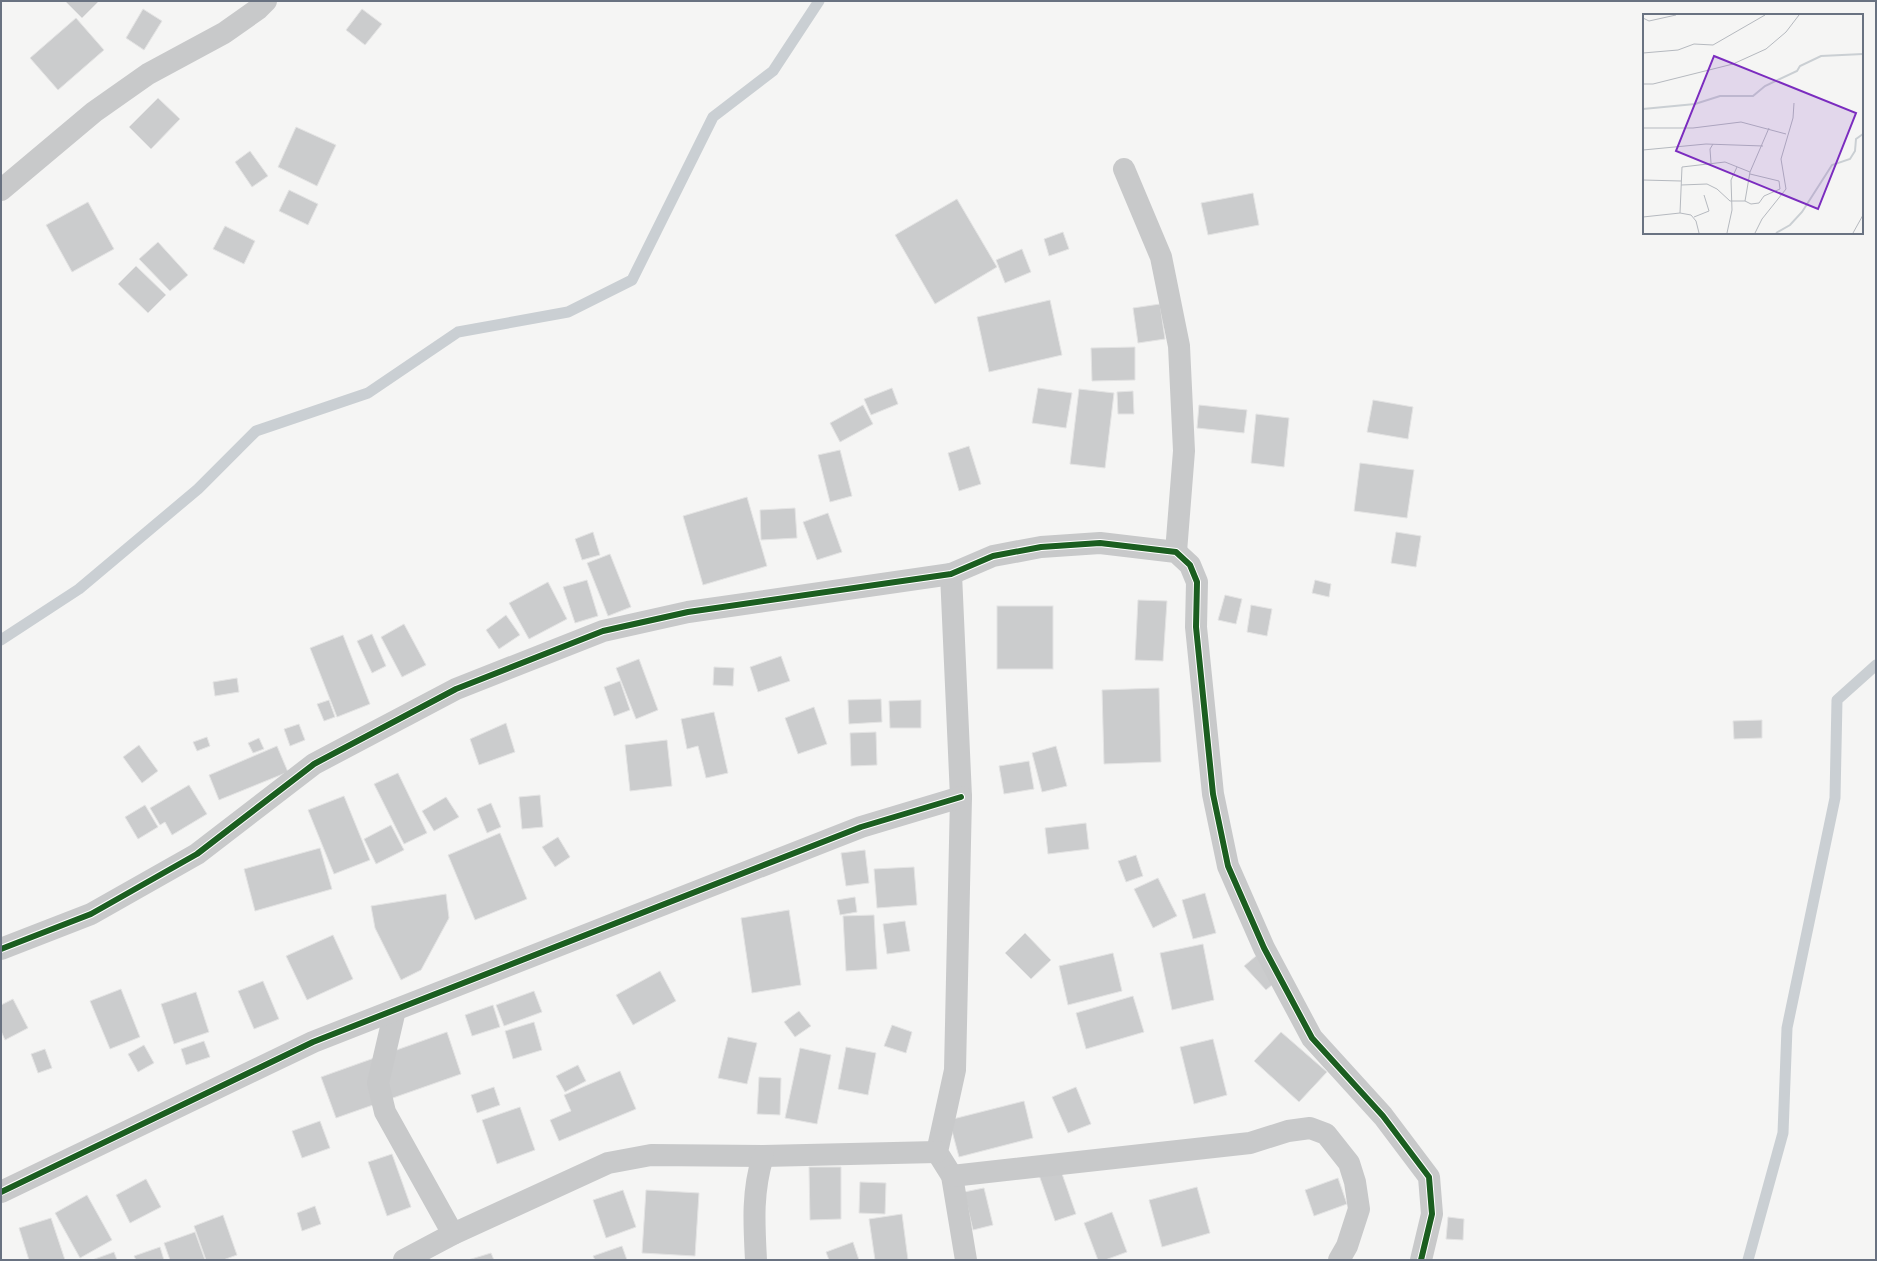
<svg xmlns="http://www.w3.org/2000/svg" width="1877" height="1261" font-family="Commissioner,sans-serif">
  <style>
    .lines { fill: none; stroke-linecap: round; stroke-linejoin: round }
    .stream { stroke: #cacfd3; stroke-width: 11 }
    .building { fill: #cbcccd; stroke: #e4e4e4 }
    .minor { stroke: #c8c9ca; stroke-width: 22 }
    .cycleway-casing { stroke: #fff; stroke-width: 8 }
    .cycleway { stroke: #1b5e20; stroke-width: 6 }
    .inset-river { fill: none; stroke: #cacfd3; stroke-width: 2 }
    .inset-road { fill: none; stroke: #b5b9bf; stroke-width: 1 }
    .view { fill: #7b2cbf; fill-opacity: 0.15; stroke: #7b2cbf; stroke-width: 2 }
    .inset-edge { fill: none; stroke: #697281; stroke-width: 2 }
  </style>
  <rect width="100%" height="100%" fill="#f5f5f4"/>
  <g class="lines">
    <!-- stream -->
    <g class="stream">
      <path d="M1 640 79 589 198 489 256 431 368 393 458 332 568 312 632 280 713 117 773 71 819 1"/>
      <path d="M1748 1260 1783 1133 1787 1028 1835 798 1837 700 1876 665"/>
    </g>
  </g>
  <!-- building -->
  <g class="building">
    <path d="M65 1H99L82 18Z"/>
    <path d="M143 9 162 21 144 50 126 38Z"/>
    <path d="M362 9 382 24 365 45 346 30Z"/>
    <path d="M76 18 104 50 58 90 30 58Z"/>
    <path d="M158 98 180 119 151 149 129 127Z"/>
    <path d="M296 127 336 145 317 186 278 167Z"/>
    <path d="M250 151 268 176 252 187 235 162Z"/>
    <path d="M289 190 318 204 308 225 279 211Z"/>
    <path d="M1253 193 1259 225 1208 235 1201 203Z"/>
    <path d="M957 199 997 267 935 304 895 235Z"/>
    <path d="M88 202 114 249 72 272 46 225Z"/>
    <path d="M225 226 255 241 244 264 213 249Z"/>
    <path d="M1063 232 1069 249 1049 256 1044 239Z"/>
    <path d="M158 242 188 275 170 291 139 259Z"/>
    <path d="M1022 249 1031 272 1005 283 996 260Z"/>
    <path d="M136 266 166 295 148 313 118 284Z"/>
    <path d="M1050 300 1062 355 989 372 977 317Z"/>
    <path d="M1160 304 1165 339 1138 343 1133 308Z"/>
    <path d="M1135 347V380L1092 381 1091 348Z"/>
    <path d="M892 388 898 404 871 415 864 399Z"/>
    <path d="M1038 388 1072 393 1066 428 1032 423Z"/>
    <path d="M1079 389 1114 393 1105 468 1070 464Z"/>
    <path d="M1133 391 1134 414H1118L1117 392Z"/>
    <path d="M1373 400 1413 407 1408 439 1367 432Z"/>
    <path d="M863 405 873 424 840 442 830 423Z"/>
    <path d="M1199 405 1247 410 1244 433 1197 428Z"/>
    <path d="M1256 414 1289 418 1284 467 1251 463Z"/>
    <path d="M969 446 981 484 959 491 948 453Z"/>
    <path d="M840 450 852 496 830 502 818 455Z"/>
    <path d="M1360 463 1414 470 1407 518 1354 511Z"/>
    <path d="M747 497 767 566 703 585 683 516Z"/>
    <path d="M795 508 797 538 761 540 760 510Z"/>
    <path d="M828 513 842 552 817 560 803 522Z"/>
    <path d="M593 532 600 555 582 560 575 539Z"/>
    <path d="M1396 532 1421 536 1416 567 1391 563Z"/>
    <path d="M610 554 631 607 608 616 587 563Z"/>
    <path d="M587 580 598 616 575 623 563 587Z"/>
    <path d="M1315 580 1331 584 1329 597 1312 593Z"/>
    <path d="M548 582 567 619 529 639 509 603Z"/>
    <path d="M1225 595 1242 599 1236 624 1218 620Z"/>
    <path d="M1138 600 1167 601 1163 661 1135 660Z"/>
    <path d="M1251 605 1272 609 1267 636 1247 632Z"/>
    <rect x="997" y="606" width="56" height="63"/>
    <path d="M506 615 520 635 499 649 486 630Z"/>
    <path d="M404 624 426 665 402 677 381 637Z"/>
    <path d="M372 634 386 666 372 673 357 641Z"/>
    <path d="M343 635 370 704 337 717 310 648Z"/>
    <path d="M781 656 790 681 758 692 750 667Z"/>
    <path d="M639 659 658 710 636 719 616 668Z"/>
    <path d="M714 667 734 668 733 686 713 685Z"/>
    <path d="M237 678 239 692 215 696 213 682Z"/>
    <path d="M620 681 630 710 614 716 604 687Z"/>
    <path d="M1159 688 1161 762 1104 764 1102 690Z"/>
    <path d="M881 699 882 722 849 724 848 700Z"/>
    <path d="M329 700 335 717 324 721 317 704Z"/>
    <path d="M921 700V728H890L889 701Z"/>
    <path d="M814 707 827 744 798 754 785 718Z"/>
    <path d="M714 712 728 773 706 778 698 746 687 749 681 719Z"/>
    <path d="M1762 720V738L1734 739 1733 721Z"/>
    <path d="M506 723 515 752 479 765 470 739Z"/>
    <path d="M299 724 305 740 290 746 284 729Z"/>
    <path d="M876 732 877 765 851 766 850 733Z"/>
    <path d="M207 737 210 746 197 751 193 742Z"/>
    <path d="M259 738 264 749 253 753 248 743Z"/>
    <path d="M667 740 672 786 630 791 625 745Z"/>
    <path d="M139 745 158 771 142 783 123 757Z"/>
    <path d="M277 746 288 772 219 800 209 775Z"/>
    <path d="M1056 746 1067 786 1042 792 1032 753Z"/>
    <path d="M1029 761 1034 789 1004 794 999 766Z"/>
    <path d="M398 773 427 833 404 844 374 784Z"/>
    <path d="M189 785 207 814 172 835 165 822 160 825 150 808Z"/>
    <path d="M540 795 543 827 522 829 519 797Z"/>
    <path d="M344 796 370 860 334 874 308 810Z"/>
    <path d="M446 797 459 817 434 831 422 811Z"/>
    <path d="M491 803 501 827 487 833 477 809Z"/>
    <path d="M145 805 158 827 138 839 125 817Z"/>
    <path d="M1086 823 1089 849 1048 854 1045 828Z"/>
    <path d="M391 825 404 850 376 864 364 839Z"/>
    <path d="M500 833 527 899 475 920 448 855Z"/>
    <path d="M558 837 570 857 555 867 542 847Z"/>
    <path d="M320 848 332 889 255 911 244 869Z"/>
    <path d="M865 850 869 883 846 886 841 853Z"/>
    <path d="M1136 855 1143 876 1126 882 1118 861Z"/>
    <path d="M914 867 917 905 877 908 874 869Z"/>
    <path d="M1158 878 1177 916 1153 928 1134 889Z"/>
    <path d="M1205 893 1216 933 1193 939 1182 900Z"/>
    <path d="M446 894 449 918 421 970 401 980 375 928 371 906Z"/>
    <path d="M855 897 857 912 840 915 837 900Z"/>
    <path d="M789 910 801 985 752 993 741 918Z"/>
    <path d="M874 915 877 969 846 971 843 916Z"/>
    <path d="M905 921 910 951 887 954 883 924Z"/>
    <path d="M1025 933 1051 960 1031 979 1005 953Z"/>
    <path d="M333 935 353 979 307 1000 286 956Z"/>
    <path d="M1203 944 1214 1000 1172 1010 1160 953Z"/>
    <path d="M1113 953 1122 991 1068 1005 1059 966Z"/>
    <path d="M1256 956 1278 980 1266 990 1244 966Z"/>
    <path d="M660 971 676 1001 633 1025 616 995Z"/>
    <path d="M263 981 279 1019 254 1029 238 991Z"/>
    <path d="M121 989 140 1037 110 1049 90 1001Z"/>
    <path d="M534 991 542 1012 504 1026 496 1005Z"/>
    <path d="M196 992 209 1032 174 1044 161 1004Z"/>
    <path d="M1133 996 1144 1032 1086 1049 1076 1013Z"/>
    <path d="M13 999 28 1028 5 1040 1 1031V1005Z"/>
    <path d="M493 1005 500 1027 472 1036 465 1015Z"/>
    <path d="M799 1011 811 1026 795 1037 784 1022Z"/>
    <path d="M534 1022 542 1050 513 1059 505 1031Z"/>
    <path d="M892 1025 912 1032 906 1053 884 1046Z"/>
    <path d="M447 1032 461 1074 336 1118 321 1077Z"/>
    <path d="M1281 1032 1327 1072 1299 1102 1254 1061Z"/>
    <path d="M728 1037 757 1043 747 1084 718 1078Z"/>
    <path d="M1213 1039 1227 1095 1194 1104 1180 1047Z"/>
    <path d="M204 1041 210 1057 186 1065 181 1049Z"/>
    <path d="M144 1045 154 1063 138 1072 128 1054Z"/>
    <path d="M846 1047 876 1053 868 1095 838 1089Z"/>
    <path d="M800 1048 831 1055 817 1124 785 1118Z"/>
    <path d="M45 1049 52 1068 38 1073 31 1054Z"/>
    <path d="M578 1065 586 1081 565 1092 556 1076Z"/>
    <path d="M620 1071 636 1109 559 1141 550 1120 571 1111 564 1095Z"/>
    <path d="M759 1077 781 1078 780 1115 757 1114Z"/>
    <path d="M494 1087 500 1105 477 1113 471 1095Z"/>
    <path d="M1076 1087 1091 1124 1068 1133 1052 1097Z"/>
    <path d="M1024 1101 1033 1138 959 1157 949 1120Z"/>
    <path d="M520 1107 535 1150 497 1164 482 1120Z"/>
    <path d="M320 1121 330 1148 302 1158 292 1131Z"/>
    <path d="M392 1154 411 1207 387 1216 368 1162Z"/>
    <path d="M809 1167H841V1219L810 1220Z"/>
    <path d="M1060 1168 1076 1214 1055 1221 1039 1175Z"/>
    <path d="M1338 1178 1347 1204 1314 1216 1305 1190Z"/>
    <path d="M146 1179 161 1207 130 1223 116 1195Z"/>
    <path d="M860 1182 886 1183 885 1214 859 1213Z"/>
    <path d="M1197 1187 1210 1233 1162 1247 1149 1200Z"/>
    <path d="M984 1188 993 1225 973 1230 964 1192Z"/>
    <path d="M623 1190 636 1227 606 1238 593 1200Z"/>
    <path d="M646 1190 699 1193 695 1256 642 1253Z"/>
    <path d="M87 1195 112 1240 80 1258 55 1213Z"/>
    <path d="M315 1206 321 1224 302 1231 297 1213Z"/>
    <path d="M1112 1212 1127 1252 1105 1260H1098L1084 1223Z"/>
    <path d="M902 1214 908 1260H875L869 1219Z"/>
    <path d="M223 1215 237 1255 223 1260H206L194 1226Z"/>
    <path d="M1448 1217 1464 1219 1463 1240 1446 1239Z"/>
    <path d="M51 1218 65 1260H29L19 1228Z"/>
    <path d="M195 1232 205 1260H170L164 1243Z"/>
    <path d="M853 1242 859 1260H829L826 1252Z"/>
    <path d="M622 1246 627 1260H595L593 1256Z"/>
    <path d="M160 1247 164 1260H136L134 1256Z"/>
    <path d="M114 1252 117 1260H92Z"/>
    <path d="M491 1253 494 1260H468Z"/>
  </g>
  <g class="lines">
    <!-- minor -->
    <g class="minor">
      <path d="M1124 169 1161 257 1179 346 1184 451 1176 552"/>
      <path d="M1 190 94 112 148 74 224 33 258 9 266 1"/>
      <path d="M951 574 961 797 955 1070 937 1152 952 1176 966 1260"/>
      <path d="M1 949 91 914 197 854 314 764 456 689 603 631 688 612 951 574 993 556 1041 547 1100 543 1176 552 1190 565 1197 582 1196 627 1213 794 1228 866 1264 948 1312 1038 1383 1116 1429 1177 1432 1214 1421 1260"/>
      <path d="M395 1010 378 1083 385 1112 453 1234"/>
      <path d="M952 1176 1250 1143 1288 1131 1310 1128 1326 1134 1349 1163 1355 1182 1359 1209 1347 1246 1339 1260"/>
      <path d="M1 1192 313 1042 861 827 961 797"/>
      <path d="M404 1260 453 1234 608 1163 651 1155 763 1156 937 1152"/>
      <path d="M756 1260C754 1223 752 1192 763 1156"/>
    </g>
    <defs>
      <g id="cycleway">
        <path d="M1 949 91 914 197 854 314 764 456 689 603 631 688 612 951 574 993 556 1041 547 1100 543 1176 552 1190 565 1197 582 1196 627 1213 794 1228 866 1264 948 1312 1038 1383 1116 1429 1177 1432 1214 1421 1260"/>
        <path d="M1 1192 313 1042 861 827 961 797"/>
      </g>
    </defs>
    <!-- cycleway casing -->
    <use href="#cycleway" class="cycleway-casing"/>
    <!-- cycleway -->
    <use href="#cycleway" class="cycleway"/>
  </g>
  <!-- overview -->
  <g transform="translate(1643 14)">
    <rect width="220" height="220" fill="#f5f5f4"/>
    <path class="inset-river" d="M0 95 52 90 77 82H110L122 72 154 57 157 52 178 42 220 40M133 219 147 211 159 198 189 151 207 145 212 137 213 125 220 120"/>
    <path class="inset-road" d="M0 4 6 7 33 1M0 39 35 36 51 30 70 31 122 1M0 70H10L90 50 123 35 143 18 156 1M0 114H50L98 108 143 120M0 136 63 130 120 132M68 149 67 135 70 130M0 166 38 167M38 171 64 170 74 175 87 187H102L108 190 116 189 121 182 137 175 136 167 107 160M102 187 107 158 126 114M37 199 39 153 82 148 107 158M0 203 37 199 48 201 53 207 56 219M51 203 66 197 61 181M84 219 89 196 88 166 94 153M112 219 119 205 143 175 138 145 150 104 151 89M210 219 220 201"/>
    <path class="view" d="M71 42 213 99 175 195 33 137Z"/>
    <rect width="220" height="220" class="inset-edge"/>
  </g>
  <!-- border -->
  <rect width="1877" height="1261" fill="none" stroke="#697281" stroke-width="4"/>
</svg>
